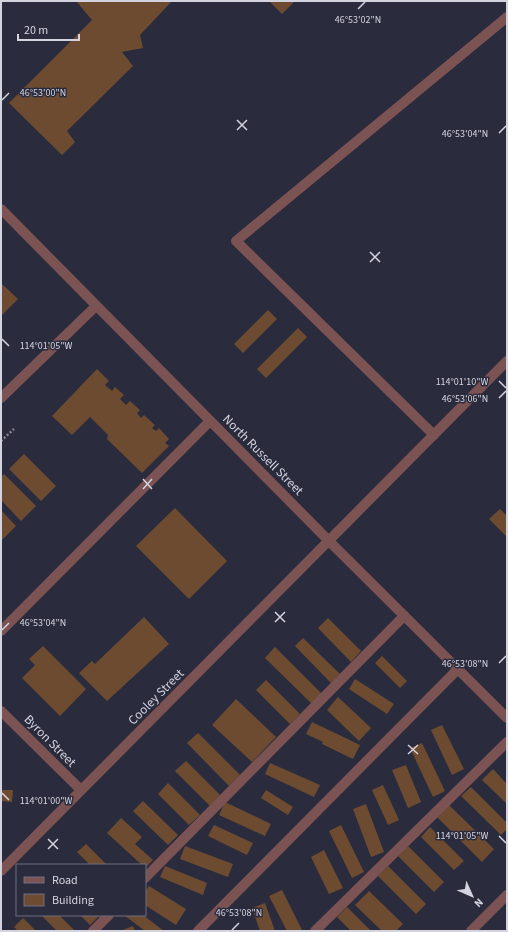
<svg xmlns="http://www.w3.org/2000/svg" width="508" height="932" font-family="'Source Sans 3',sans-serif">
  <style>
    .building { fill: #6d4b31 }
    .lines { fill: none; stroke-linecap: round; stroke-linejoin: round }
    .path { stroke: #838493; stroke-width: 2.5; stroke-dasharray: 2 2; stroke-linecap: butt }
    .minor { stroke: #7b5353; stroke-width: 10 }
    .ticks { fill: none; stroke: #d4d4e0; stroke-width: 1.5 }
    .labels { text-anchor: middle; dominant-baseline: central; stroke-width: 3; stroke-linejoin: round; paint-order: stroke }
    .street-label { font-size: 13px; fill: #d4d4e0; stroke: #2a2b3d }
    .ticks-label { font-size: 10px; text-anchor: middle; fill: #d4d4e0; stroke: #2a2b3d; stroke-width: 3; stroke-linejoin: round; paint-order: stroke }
  </style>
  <rect width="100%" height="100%" fill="#2a2b3d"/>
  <!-- building -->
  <g class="building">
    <path d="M76 1H172L140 35 143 48 122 52 133 66 67 131 75 142 62 155 9 103 92 20Z"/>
    <path d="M269 1H295L282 14Z"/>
    <path d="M1 283 18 299 1 316Z"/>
    <path d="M268 310 277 319 243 353 234 344Z"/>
    <path d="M298 328 307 337 266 378 257 369Z"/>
    <path d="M97 369 109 381 105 385 112 391 115 387 124 395 120 399 126 405 130 401 140 410 137 413 141 418 144 415 155 425 152 428 156 431 159 428 169 439 165 443 169 446 142 473 107 439 108 435 90 417 72 435 52 416Z"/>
    <path d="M24 454 56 486 41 501 9 469Z"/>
    <path d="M4 474 36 506 21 521 1 500V477Z"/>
    <path d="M175 508 227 561 189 599 136 546Z"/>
    <path d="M500 509 507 516V537L489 519Z"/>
    <path d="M1 510 16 526 1 541Z"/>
    <path d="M144 617 169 644 107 701 79 673 92 661 95 664Z"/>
    <path d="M328 618 361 651 351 662 318 628Z"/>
    <path d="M303 638 340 674 331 683 295 646Z"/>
    <path d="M43 646 86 689 60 716 22 678 35 665 29 659Z"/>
    <path d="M275 647 323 695 313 705 265 658Z"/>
    <path d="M382 656 407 681 400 688 375 663Z"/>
    <path d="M355 679 394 704 387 714 349 689Z"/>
    <path d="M266 680 300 714 290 724 256 690Z"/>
    <path d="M338 697 371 728 359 741 327 710Z"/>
    <path d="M236 699 276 737 252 762 212 725Z"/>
    <path d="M312 722 360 745 353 759 322 744 323 742 306 734Z"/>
    <path d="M442 725 464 769 452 775 431 730Z"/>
    <path d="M198 733 240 775 229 786 187 743Z"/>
    <path d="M422 743 445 791 433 797 410 748Z"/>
    <path d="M186 761 220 795 210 806 175 771Z"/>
    <path d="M270 763 320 785 314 797 265 774Z"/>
    <path d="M406 765 421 802 408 808 392 770Z"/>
    <path d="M493 769 507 784V804L482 780Z"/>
    <path d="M168 783 200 815 189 825 158 794Z"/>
    <path d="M383 785 399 820 388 825 372 790Z"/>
    <path d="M471 787 507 823V829L501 835 461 796Z"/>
    <path d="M1 790H13L12 802 1 801Z"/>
    <path d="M266 790 293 807 288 815 261 798Z"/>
    <path d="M143 801 178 835 168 845 133 811Z"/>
    <path d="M225 802 271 824 265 836 219 815Z"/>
    <path d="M366 804 384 852 371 857 353 809Z"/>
    <path d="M449 805 494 849 482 862 437 817Z"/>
    <path d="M121 818 142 837 135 844 153 860 145 868V865H142L107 833Z"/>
    <path d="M214 825 253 843 247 855 208 836Z"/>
    <path d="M341 825 364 872 352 878 329 831Z"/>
    <path d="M430 827 464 861 454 870 421 837Z"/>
    <path d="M86 844 107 865H90L77 852Z"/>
    <path d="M185 846 233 864 228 877 180 859Z"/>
    <path d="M408 846 444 882 434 892 398 856Z"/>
    <path d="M324 850 343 888 329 894 311 857Z"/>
    <path d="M165 866 207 883 203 895 160 877Z"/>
    <path d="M388 866 426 904 416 914 378 876Z"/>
    <path d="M149 886 186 909 176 925 145 905V892Z"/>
    <path d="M282 890 302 930 300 931H287L269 896Z"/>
    <path d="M369 891 403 924 396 931H382L355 905Z"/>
    <path d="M265 903 275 931H260L252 908Z"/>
    <path d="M347 907 371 931H351L337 917Z"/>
    <path d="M41 915H59L75 931H57Z"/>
    <path d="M80 915H100L90 925Z"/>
    <path d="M124 915H143L164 931H145Z"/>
    <path d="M23 918 36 931H18L14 927Z"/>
    <path d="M133 926 135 931H120Z"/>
  </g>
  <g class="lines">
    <!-- path -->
    <path class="path" d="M1 441 14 429"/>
    <!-- minor -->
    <g class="minor">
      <path d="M1 209 329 541 507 718"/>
      <path d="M1 398 96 306"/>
      <path d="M434 435 236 241 507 17"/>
      <path d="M1 631 210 421"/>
      <path d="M1 711 81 790"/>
      <path d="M1 871 507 361"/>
      <path d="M145 878 404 616"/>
      <path d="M93 931 109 915"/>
      <path d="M198 931 458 669"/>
      <path d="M315 931 507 742"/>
      <path d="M471 931 507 895"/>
    </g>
  </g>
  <!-- ticks -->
  <path class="ticks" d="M358 9 365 2M2 100 9 93M237 120 247 130M237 130 247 120M499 133 506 126M370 252 380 262M370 262 380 252M2 339 9 346M499 381 506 388M499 398 506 391M143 479 152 489M143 489 152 479M275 612 285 622M275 622 285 612M2 630 9 623M499 663 506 656M408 745 418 754M408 754 418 745M2 793 9 800M499 836 506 843M48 839 58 849M48 849 58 839M232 930 239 923"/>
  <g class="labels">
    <!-- street labels -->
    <g class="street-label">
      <text transform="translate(263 455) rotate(45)">North Russell Street</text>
      <text transform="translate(156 697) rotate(-45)">Cooley Street</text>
      <text transform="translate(50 741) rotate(45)">Byron Street</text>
    </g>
  </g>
  <g class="ticks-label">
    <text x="358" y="23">46°53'02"N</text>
    <text x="43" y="96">46°53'00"N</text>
    <text x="465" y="137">46°53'04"N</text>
    <text x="46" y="349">114°01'05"W</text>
    <text x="462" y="385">114°01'10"W</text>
    <text x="465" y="402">46°53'06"N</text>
    <text x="43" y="626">46°53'04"N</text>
    <text x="465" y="667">46°53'08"N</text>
    <text x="46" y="804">114°01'00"W</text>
    <text x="462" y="839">114°01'05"W</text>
    <text x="239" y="916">46°53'08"N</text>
  </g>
  <!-- border -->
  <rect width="508" height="932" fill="none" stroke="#d4d4e0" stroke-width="4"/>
  <!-- legend -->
  <rect x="16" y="864" width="130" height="52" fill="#2a2b3d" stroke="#6e6f7e"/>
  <rect x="24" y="877" width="20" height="6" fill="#7b5353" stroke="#6e6f7e"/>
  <text x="52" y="884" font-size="12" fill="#d4d4e0">Road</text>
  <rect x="24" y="894" width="20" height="12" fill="#6d4b31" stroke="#6e6f7e"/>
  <text x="52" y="904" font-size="12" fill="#d4d4e0">Building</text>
  <!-- north arrow -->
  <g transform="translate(472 896) rotate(135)" stroke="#2a2b3d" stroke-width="3" paint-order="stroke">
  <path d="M0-3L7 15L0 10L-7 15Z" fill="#d4d4e0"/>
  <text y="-6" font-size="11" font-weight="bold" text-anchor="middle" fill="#d4d4e0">N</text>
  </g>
  <!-- scale -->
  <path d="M18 34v6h61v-6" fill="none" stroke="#d4d4e0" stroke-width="2"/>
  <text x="24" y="34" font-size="12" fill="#d4d4e0" stroke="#2a2b3d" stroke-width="3" paint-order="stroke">20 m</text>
</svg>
